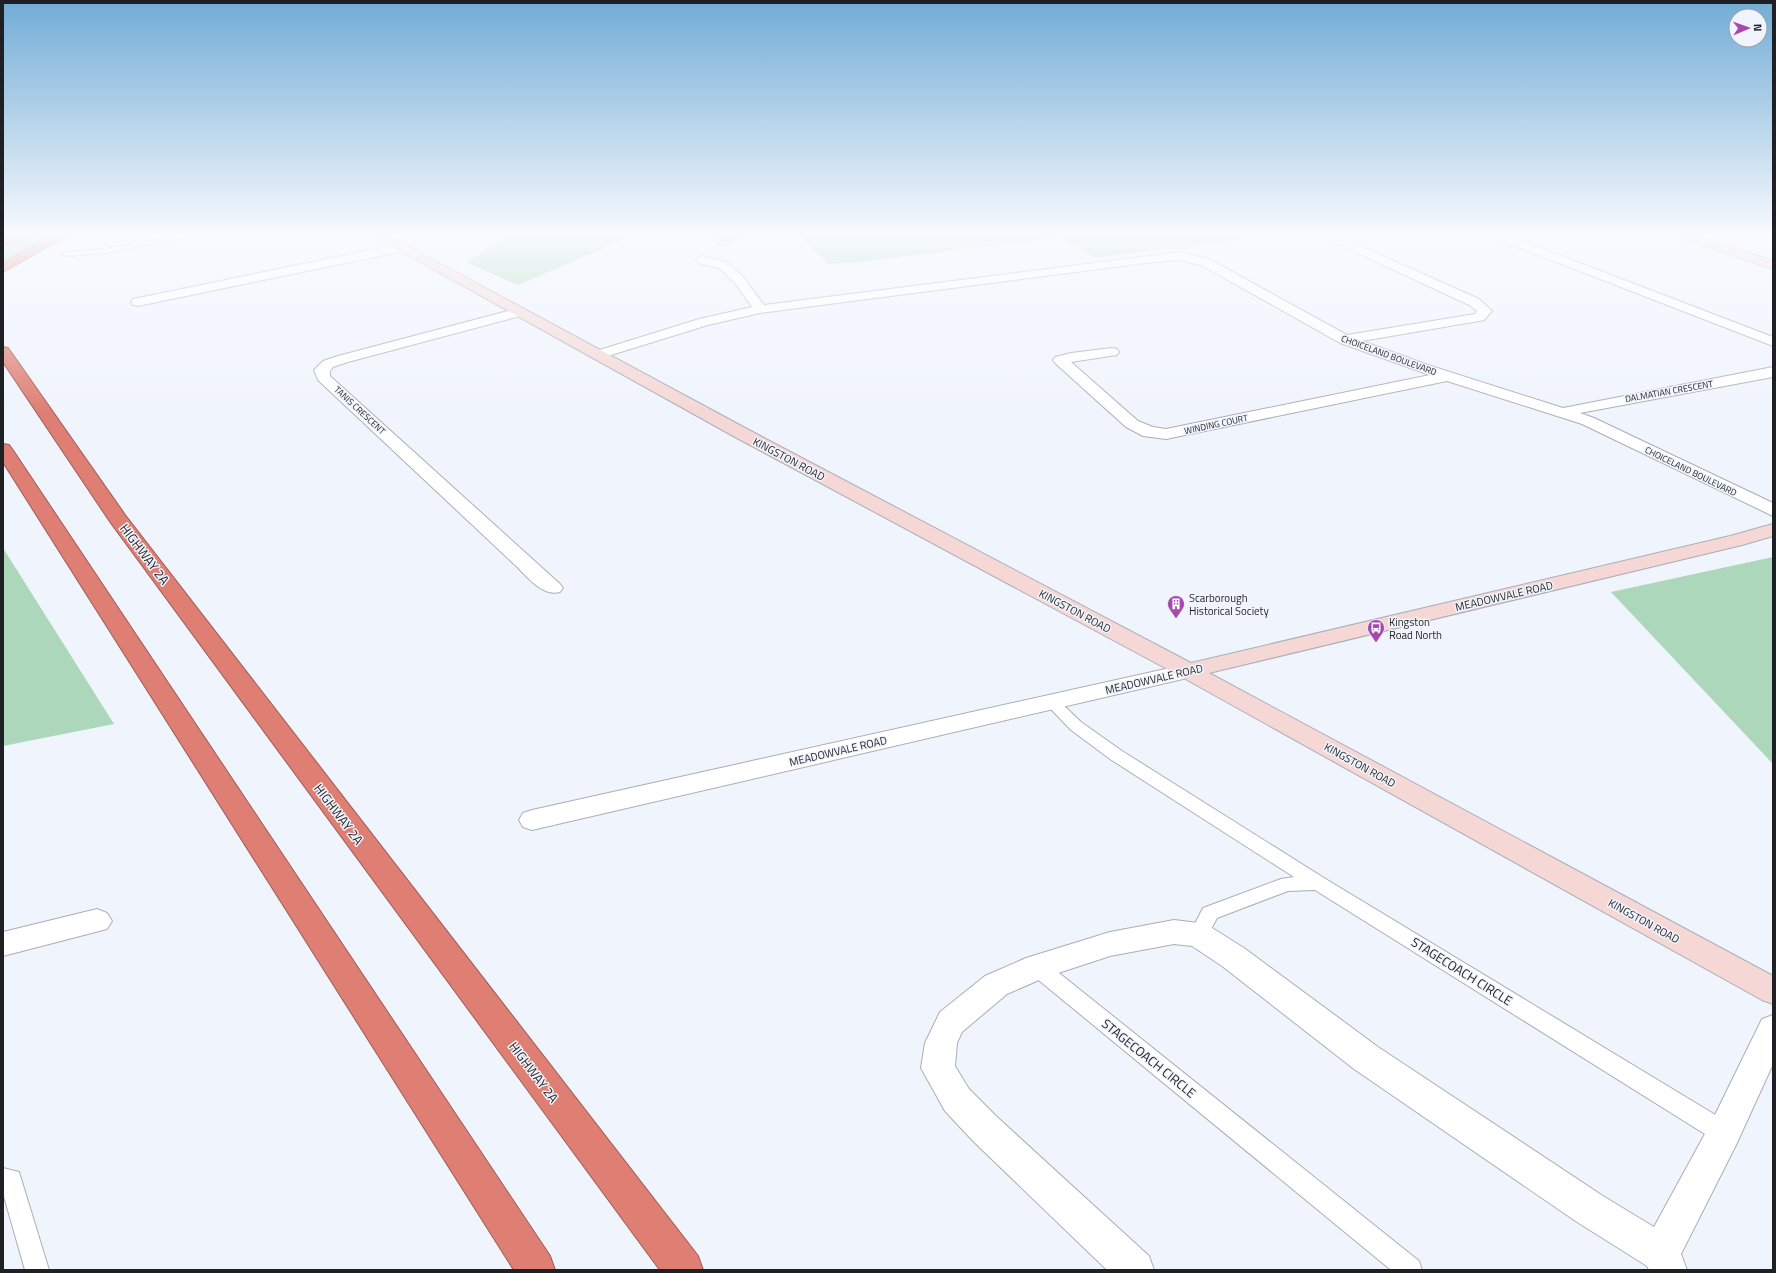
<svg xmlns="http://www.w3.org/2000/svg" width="1776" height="1273" font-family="'Titillium Web',sans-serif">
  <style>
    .green { fill: #add7bb }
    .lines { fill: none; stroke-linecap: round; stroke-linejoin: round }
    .lane-casing { stroke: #abaeb7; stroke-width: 2 }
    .street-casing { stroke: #abaeb7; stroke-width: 2 }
    .secondary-casing { stroke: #abaeb7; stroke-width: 2 }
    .highway-casing { stroke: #9c5d57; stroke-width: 2 }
    .lane { fill: #fff; fill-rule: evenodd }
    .street { fill: #fff; fill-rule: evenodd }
    .secondary { fill: #f5d8d5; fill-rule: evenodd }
    .highway { fill: #df7e73; fill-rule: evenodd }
    .labels { text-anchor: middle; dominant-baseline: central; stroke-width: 3; stroke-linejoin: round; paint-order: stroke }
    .far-street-label { font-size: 9px; fill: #1f2023; stroke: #f0f4fc }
    .street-label { font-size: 11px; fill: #1f2023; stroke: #f0f4fc }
    .poi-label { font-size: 11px; fill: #1f2023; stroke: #f0f4fc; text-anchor: start }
    .near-street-label { font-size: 13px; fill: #1f2023; stroke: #f0f4fc }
  </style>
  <rect width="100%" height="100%" fill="#f0f4fc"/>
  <!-- green -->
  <g class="green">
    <path d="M53 234 3 265V245Z"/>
    <path d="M513 234H636L518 285 466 262Z"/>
    <path d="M719 234H769L739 238 725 247 715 246Z"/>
    <path d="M799 234H1234L1243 239 1192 246 1190 249H1161L1095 258 1062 237 860 262 828 264Z"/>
    <path d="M3 548 114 724 3 746Z"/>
    <path d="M1773 557V764L1611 592Z"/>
  </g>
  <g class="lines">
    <defs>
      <g id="lane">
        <path d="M187 234H204L105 253 66 256 62 254 66 252 105 249Z"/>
        <path d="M1052 697 1057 699 1081 722 1122 751 1324 878 1732 1125 1735 1133 1732 1141 1724 1144 1716 1141 1315 890 1288 891 1217 918 1205 940 1198 943 1191 940 1189 935 1203 908 1281 879 1294 877 1110 759 1071 730 1044 702 1047 699Z"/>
        <path d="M1037 959 1044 961 1419 1261 1422 1270H1391L1030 973 1027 967 1030 961Z"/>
        <path d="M3 1168 19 1172 49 1270H25L3 1193Z"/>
      </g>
      <g id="street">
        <path d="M1317 234H1333L1479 299 1492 311 1484 320 1479 321 1362 341 1428 365 1563 408 1773 367V377L1580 413 1594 418 1773 503V516L1582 424 1447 381 1166 439 1143 436 1126 427 1055 363 1053 360 1055 357 1071 353 1112 348 1117 349 1119 352 1117 355 1071 362 1138 421 1153 427 1166 429 1430 375 1340 343 1201 265 1180 260 1145 263 760 313 708 325 598 359 593 358 591 355 593 352 699 319 752 307 735 283 719 268 698 263 696 260 702 256 727 262 743 277 764 305 1180 252 1209 259 1347 335 1475 314 1477 311 1469 305Z"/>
        <path d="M1487 234H1504L1773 337V346L1489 236Z"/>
        <path d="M400 244 406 248 404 251 138 306 133 305 131 302 133 299 138 298Z"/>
        <path d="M519 308 524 309 526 312 524 315 348 362 333 367 330 371V376L560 584 563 588 560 592C542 597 527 576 514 564L318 380 314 370 323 361 338 356Z"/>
        <path d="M1188 664 1196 666 1199 671 1196 676 532 830 523 827 519 820 523 813 532 810Z"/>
        <path d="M97 909 107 913 112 921 107 929 3 956V932Z"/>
        <path d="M1174 920 1198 923 1209 926 1244 948 1378 1047 1603 1196 1654 1227 1712 1121 1762 1019 1773 1015V1064L1736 1145 1681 1254 1687 1270H1649L1647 1266 1577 1222 1354 1069 1222 966 1192 946 1174 944 1110 956 1046 977 1007 994 962 1032 957 1043 955 1066 969 1089 997 1117 1149 1256 1154 1270H1107L973 1141 945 1111 921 1068 925 1043 940 1012 985 976 1026 958 1110 932Z"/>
      </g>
      <g id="secondary">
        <path d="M370 234H385L747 429 1191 663 1730 536 1773 524V536L1742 545 1209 673 1773 976V1004L1762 1000 1180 676 735 437Z"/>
        <path d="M1672 234H1690L1773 261V269L1674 236Z"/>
      </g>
      <g id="highway">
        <path d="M20 234H44L42 236 3 244V238Z"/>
        <path d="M54 234H69L3 272V263Z"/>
        <path d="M3 347 8 348 125 515 698 1256 703 1270H660L111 523 3 362Z"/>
        <path d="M3 444 9 445 12 449 550 1256 555 1270H514L3 462Z"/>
      </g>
    </defs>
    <!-- lane casing -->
    <use href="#lane" class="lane-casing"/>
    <!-- street casing -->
    <use href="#street" class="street-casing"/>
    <!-- secondary casing -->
    <use href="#secondary" class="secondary-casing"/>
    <!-- highway casing -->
    <use href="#highway" class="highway-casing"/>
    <!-- lane -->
    <use href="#lane" class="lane"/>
    <!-- street -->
    <use href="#street" class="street"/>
    <!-- secondary -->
    <use href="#secondary" class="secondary"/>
    <!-- highway -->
    <use href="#highway" class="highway"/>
  </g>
  <!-- sky -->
  <linearGradient id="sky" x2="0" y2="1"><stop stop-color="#71acd6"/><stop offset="0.57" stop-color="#f8fafe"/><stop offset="1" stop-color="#f8fafe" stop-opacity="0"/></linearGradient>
  <rect width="1776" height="412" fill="url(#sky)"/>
  <!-- icons -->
  <defs>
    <symbol id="building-pin" viewBox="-11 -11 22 30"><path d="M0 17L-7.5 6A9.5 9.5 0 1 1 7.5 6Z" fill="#a748b0" stroke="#f0f4fc"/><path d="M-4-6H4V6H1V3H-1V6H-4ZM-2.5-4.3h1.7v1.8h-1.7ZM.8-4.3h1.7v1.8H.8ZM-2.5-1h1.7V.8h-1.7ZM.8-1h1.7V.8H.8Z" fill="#fff"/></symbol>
    <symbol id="bus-pin" viewBox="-11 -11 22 30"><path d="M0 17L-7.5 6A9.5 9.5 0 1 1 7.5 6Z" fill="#a748b0" stroke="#f0f4fc"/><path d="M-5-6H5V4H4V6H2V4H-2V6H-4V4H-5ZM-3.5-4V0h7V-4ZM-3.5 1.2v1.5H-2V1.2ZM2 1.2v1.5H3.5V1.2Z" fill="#fff"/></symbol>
  </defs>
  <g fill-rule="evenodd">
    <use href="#building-pin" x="1166" y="594" width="20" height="27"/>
    <use href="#bus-pin" x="1366" y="618" width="20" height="27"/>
  </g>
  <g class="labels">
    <!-- far-street labels -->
    <g class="far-street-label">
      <text transform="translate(1389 355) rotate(20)">CHOICELAND BOULEVARD</text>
      <text transform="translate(1669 391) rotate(-10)">DALMATIAN CRESCENT</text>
      <text transform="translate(360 410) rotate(43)">TANIS CRESCENT</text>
      <text transform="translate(1216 424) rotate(-12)">WINDING COURT</text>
      <text transform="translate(1691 471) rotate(26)">CHOICELAND BOULEVARD</text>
    </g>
    <!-- street labels -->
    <g class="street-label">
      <text transform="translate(789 459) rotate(28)">KINGSTON ROAD</text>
      <text transform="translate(1504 596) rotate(-13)">MEADOWVALE ROAD</text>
      <text transform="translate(1075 611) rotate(28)">KINGSTON ROAD</text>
      <text transform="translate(1154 679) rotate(-13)">MEADOWVALE ROAD</text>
      <text transform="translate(838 751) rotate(-13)">MEADOWVALE ROAD</text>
      <text transform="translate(1360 765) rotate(29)">KINGSTON ROAD</text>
      <text transform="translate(1644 921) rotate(29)">KINGSTON ROAD</text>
    </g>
    <!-- poi labels -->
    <g class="poi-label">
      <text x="1189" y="598">Scarborough<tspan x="1189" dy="13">Historical Society</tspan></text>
      <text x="1389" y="622">Kingston<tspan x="1389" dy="13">Road North</tspan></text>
    </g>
    <!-- near-street labels -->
    <g class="near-street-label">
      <text transform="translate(145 554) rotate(53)">HIGHWAY 2A</text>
      <text transform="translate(339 814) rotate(53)">HIGHWAY 2A</text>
      <text transform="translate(1462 971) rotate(32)">STAGECOACH CIRCLE</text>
      <text transform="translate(1149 1058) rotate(39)">STAGECOACH CIRCLE</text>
      <text transform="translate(534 1072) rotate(53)">HIGHWAY 2A</text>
    </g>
  </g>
  <!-- border -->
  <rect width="1776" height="1273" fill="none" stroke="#1f2023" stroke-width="8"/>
  <!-- north arrow -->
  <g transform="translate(1748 28) rotate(88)"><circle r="19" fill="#f0f4fc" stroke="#9c9fa5"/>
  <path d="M0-3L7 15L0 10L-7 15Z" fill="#a748b0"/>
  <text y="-6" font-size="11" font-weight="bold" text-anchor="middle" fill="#1f2023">N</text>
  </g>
</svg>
